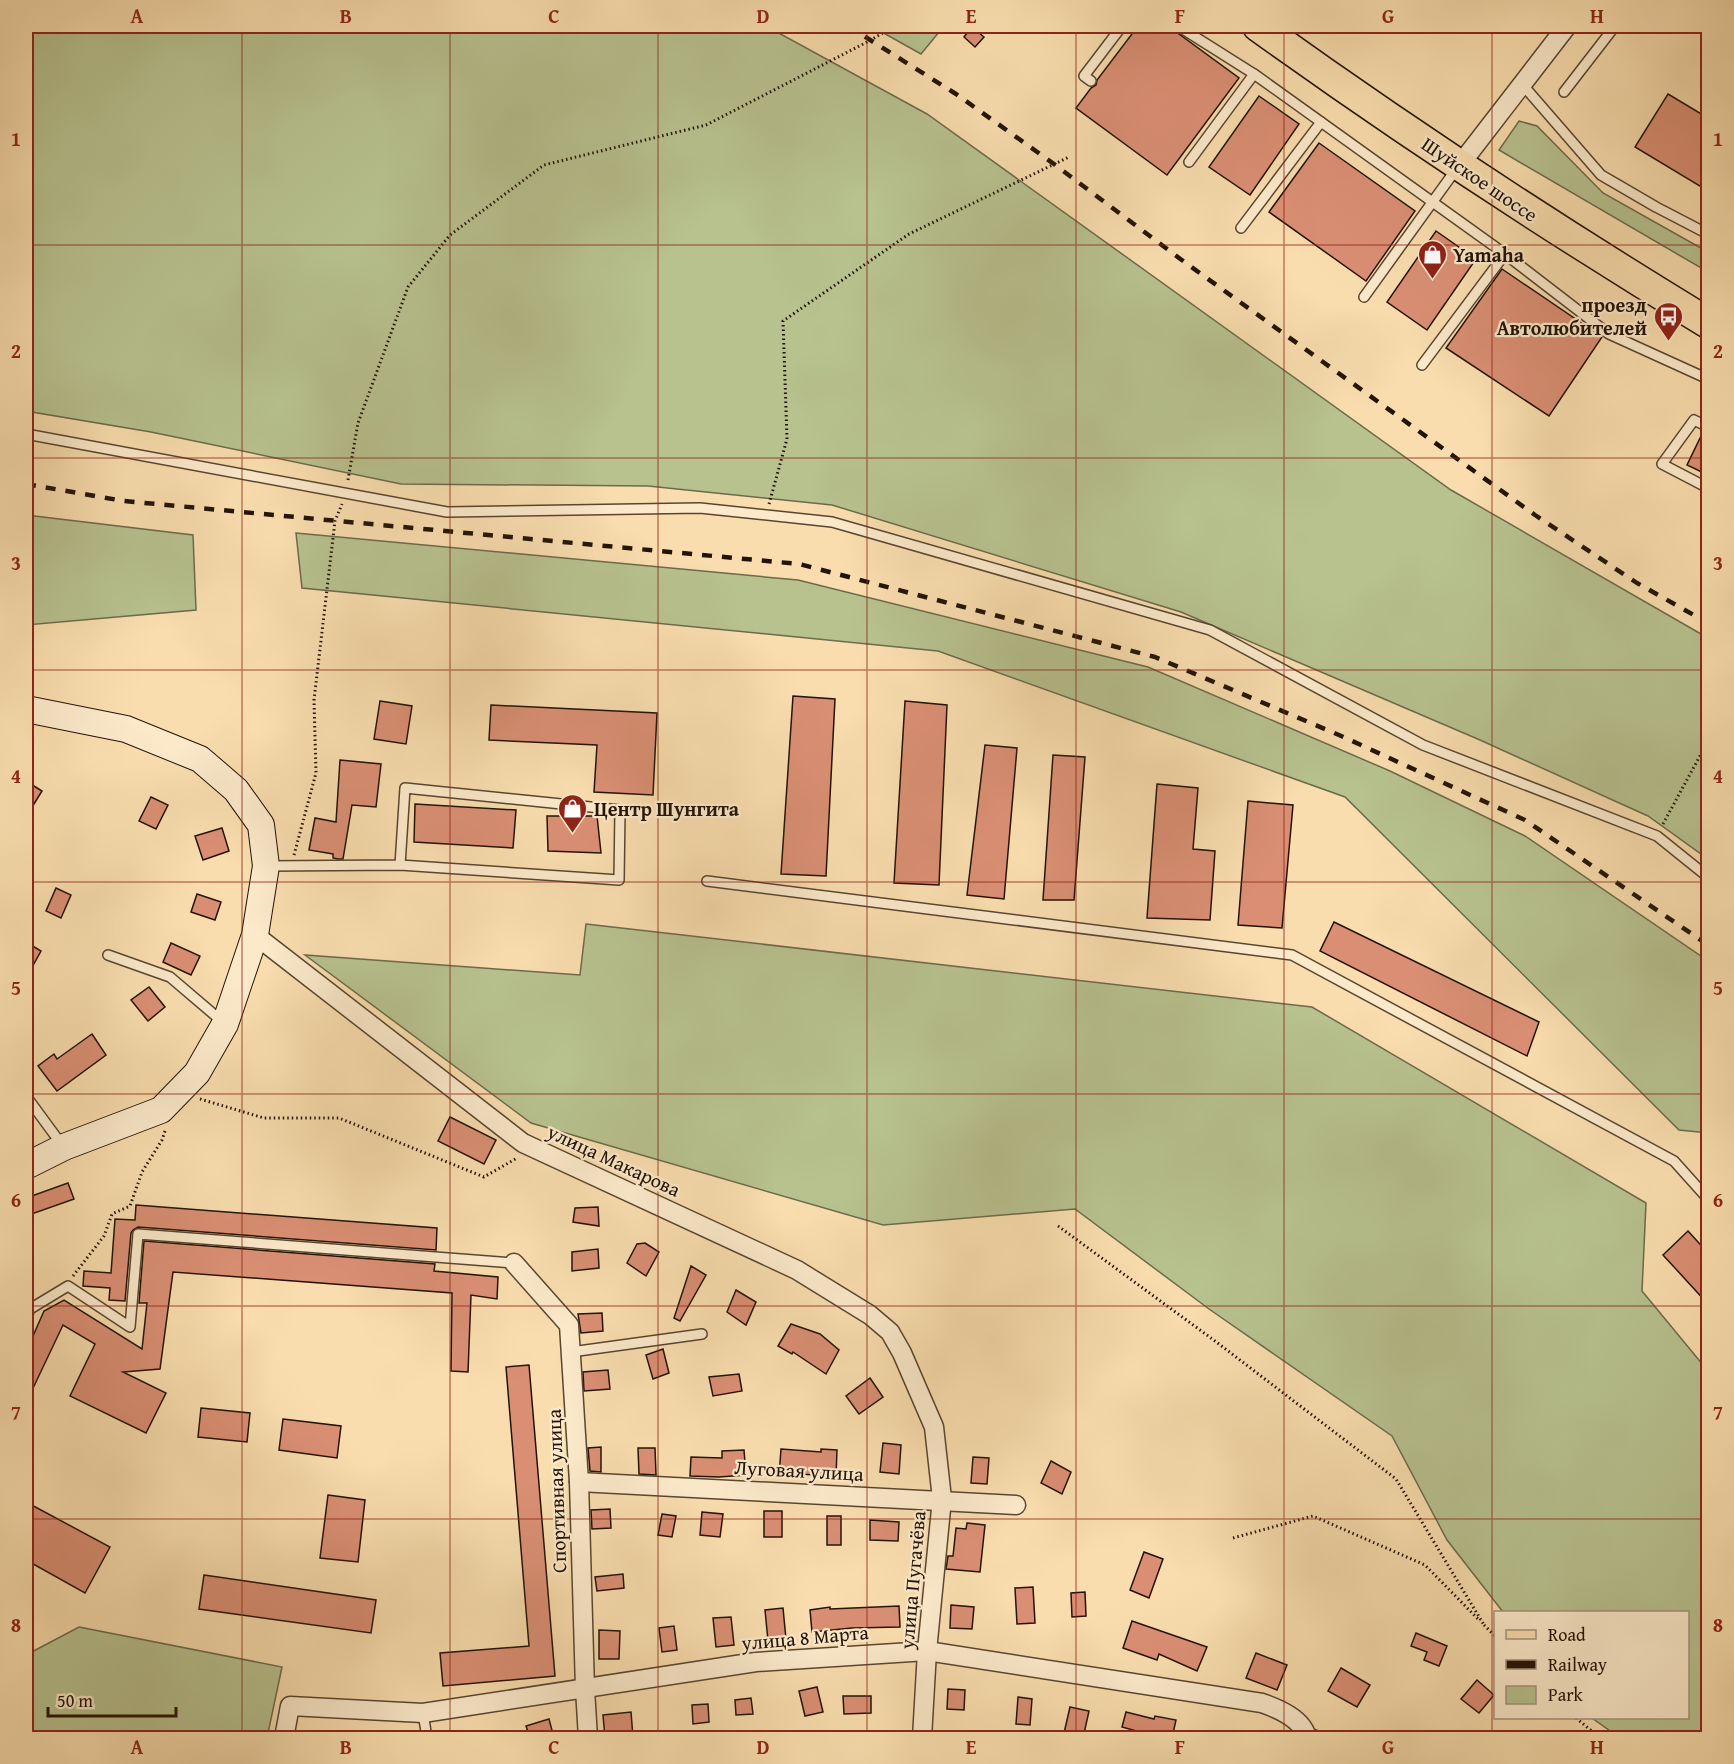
<svg xmlns="http://www.w3.org/2000/svg" width="1734" height="1764" font-family="'Gentium Book Plus',serif">
  <style>
    .green { fill: #b7c28f; stroke: #6d6a4a; stroke-width: 1.5 }
    .building { fill: #da8f74; stroke: #231306; stroke-width: 1.5 }
    .lines { fill: none; stroke-linecap: round; stroke-linejoin: round }
    .service-casing { stroke: #584630; stroke-width: 12 }
    .minor-casing { stroke: #584630; stroke-width: 21 }
    .secondary-casing { stroke: #231306; stroke-width: 28 }
    .primary-casing { stroke: #231306; stroke-width: 33 }
    .path { stroke: #231306; stroke-width: 3; stroke-dasharray: 1.5 3; stroke-linecap: butt }
    .service { stroke: #fbe9ca; stroke-width: 9 }
    .minor { stroke: #fbe9ca; stroke-width: 18 }
    .secondary { stroke: #fbe9ca; stroke-width: 26 }
    .primary { stroke: #f9ddae; stroke-width: 30 }
    .rail { stroke: #231306; stroke-width: 4.5; stroke-dasharray: 10 10; stroke-linecap: butt }
    .grid { fill: none; stroke: #8f2418; stroke-width: 1.5; stroke-opacity: 0.55 }
    .labels { text-anchor: middle; dominant-baseline: central; stroke-width: 4.5; stroke-linejoin: round; paint-order: stroke }
    .street-label { font-size: 20px; fill: #231306; stroke: #fbe9ca }
    .poi-label { font-size: 20px; font-weight: bold; fill: #231306; stroke: #fbe9ca; text-anchor: start }
    .neatline { fill: none; stroke: #8f2418; stroke-width: 2 }
    .grid-label { font-size: 20px; text-anchor: middle; font-weight: bold; fill: #8f2418 }
  </style>
  <rect width="100%" height="100%" fill="#f9ddae"/>
  <filter id="stains"><feTurbulence type="fractalNoise" baseFrequency=".00333" numOctaves="4"/><feColorMatrix values="0 0 0 0 .2 0 0 0 0 .09 0 0 0 0 .02 0 0 0 .5 -.17"/></filter>
  <radialGradient id="worn" r=".72"><stop offset=".6" stop-color="#630" stop-opacity="0"/><stop offset="1" stop-color="#630" stop-opacity=".3"/></radialGradient>
  <!-- green -->
  <g class="green">
    <path d="M26 26H766L927 114 1451 490 1708 638V859L1648 816 1480 740 1181 612 832 505 648 486 401 484 151 432 26 411Z"/>
    <path d="M871 26H944L921 54Z"/>
    <path d="M1519 121 1537 126 1603 193 1708 252V272L1499 150Z"/>
    <path d="M26 515 193 535 196 610 26 625Z"/>
    <path d="M296 533 798 580 1148 667 1390 771 1525 836 1708 961V1133L1679 1130 1345 797 938 651 302 588Z"/>
    <path d="M586 924 1312 1007 1646 1203 1642 1291 1708 1371V1738H1620L1592 1718H1688V1612H1503L1447 1540 1392 1436 1209 1309 1075 1209 883 1225 531 1123 305 955 580 975Z"/>
    <path d="M79 1627 282 1667 267 1738H26V1655Z"/>
  </g>
  <!-- building -->
  <g class="building">
    <path d="M1138 26H1168L1239 78 1167 175 1076 108 1091 88 1096 85 1097 80Z"/>
    <path d="M972 27 984 37 975 47 964 37Z"/>
    <path d="M1668 94 1708 118V191L1635 147Z"/>
    <path d="M1259 96 1299 124 1250 195 1209 167Z"/>
    <path d="M1319 143 1415 211 1366 281 1269 212Z"/>
    <path d="M1436 231 1476 259 1427 330 1387 302Z"/>
    <path d="M1502 269 1602 337 1549 416 1446 348Z"/>
    <path d="M1703 432 1708 434V475L1687 465Z"/>
    <path d="M793 696 835 699 826 876 781 874Z"/>
    <path d="M380 701 412 706 406 744 374 739Z"/>
    <path d="M905 701 947 705 939 885 894 883Z"/>
    <path d="M491 705 657 713 653 795 594 792 597 745 489 740Z"/>
    <path d="M985 745 1017 748 1004 899 967 895Z"/>
    <path d="M1053 755 1085 757 1074 900H1043Z"/>
    <path d="M340 760 381 764 376 807 352 805 343 859H338L333 858V854L309 850 315 818 336 822Z"/>
    <path d="M26 781 42 791 26 817Z"/>
    <path d="M1157 784 1198 788 1193 849 1215 851 1210 920 1147 918Z"/>
    <path d="M151 797 168 805 156 829 139 821Z"/>
    <path d="M1248 801 1293 805 1282 928 1238 925Z"/>
    <path d="M415 804 516 810 513 848 414 842Z"/>
    <path d="M547 816H597L601 853 548 851Z"/>
    <path d="M222 828 229 851 203 860 195 836Z"/>
    <path d="M56 888 71 895 61 918 46 911Z"/>
    <path d="M197 894 221 902 215 920 191 912Z"/>
    <path d="M1334 922 1539 1022 1527 1056 1320 951Z"/>
    <path d="M26 942 41 951 26 978Z"/>
    <path d="M171 943 200 956 191 975 163 962Z"/>
    <path d="M149 987 165 1007 148 1021 131 1000Z"/>
    <path d="M92 1034 106 1055 57 1091 38 1066 54 1054 57 1059Z"/>
    <path d="M450 1117 496 1140 484 1164 438 1141Z"/>
    <path d="M68 1183 74 1199 26 1216V1198Z"/>
    <path d="M136 1205 437 1228 436 1250 138 1227 133 1230 131 1233 125 1301 109 1300 110 1288 83 1286 84 1271 111 1273 115 1219 135 1220Z"/>
    <path d="M598 1207 599 1226 573 1222 575 1208Z"/>
    <path d="M1688 1231 1708 1253V1304L1663 1255Z"/>
    <path d="M144 1241 435 1264 434 1271 498 1277 497 1299 471 1295 468 1372 451 1371 452 1293 173 1272 160 1369 123 1372 166 1393 146 1433 70 1396 95 1344 63 1325 26 1403V1352L44 1311 64 1300 142 1349 147 1303H139Z"/>
    <path d="M645 1243 659 1252 646 1276 627 1263 637 1244Z"/>
    <path d="M598 1249 599 1268 572 1271V1252Z"/>
    <path d="M691 1266 706 1275 680 1321 674 1318Z"/>
    <path d="M736 1290 756 1302 746 1325 727 1312Z"/>
    <path d="M602 1313 603 1331 581 1333 578 1314Z"/>
    <path d="M791 1324 820 1334 839 1350 826 1374 793 1352 792 1354 778 1346Z"/>
    <path d="M663 1349 669 1373 653 1379 646 1355Z"/>
    <path d="M529 1365 555 1676 443 1686 440 1653 529 1646 506 1367Z"/>
    <path d="M608 1370 610 1389 584 1391 583 1372Z"/>
    <path d="M739 1374 742 1391 713 1396 709 1377Z"/>
    <path d="M870 1378 883 1397 859 1414 846 1396Z"/>
    <path d="M201 1408 250 1413 247 1442 198 1437Z"/>
    <path d="M283 1419 341 1426 337 1458 279 1450Z"/>
    <path d="M883 1443 901 1445 899 1474 880 1472Z"/>
    <path d="M601 1447V1472L590 1471 588 1448Z"/>
    <path d="M638 1448H655L656 1475 639 1474Z"/>
    <path d="M781 1449 821 1452V1449L837 1450 836 1476 798 1474V1477L779 1476Z"/>
    <path d="M744 1450 746 1475 719 1477 690 1476 691 1457 722 1458V1451Z"/>
    <path d="M973 1457 989 1458 987 1484 971 1483Z"/>
    <path d="M1051 1461 1071 1472 1062 1494 1041 1483Z"/>
    <path d="M328 1495 365 1500 358 1562 320 1558Z"/>
    <path d="M26 1502 110 1547 85 1593 26 1560Z"/>
    <path d="M610 1509 611 1528 592 1529 591 1510Z"/>
    <rect x="764" y="1511" width="18" height="26"/>
    <path d="M702 1512 723 1514 720 1537 700 1535Z"/>
    <path d="M662 1514 676 1516 672 1537 658 1535Z"/>
    <rect x="827" y="1516" width="14" height="29"/>
    <path d="M870 1520 899 1522 898 1541 870 1540Z"/>
    <path d="M967 1523 985 1525 980 1572 946 1569 948 1556H953L956 1528 966 1529Z"/>
    <path d="M1144 1552 1163 1559 1149 1598 1130 1590Z"/>
    <path d="M623 1574 624 1588 597 1591 595 1577Z"/>
    <path d="M204 1575 376 1600 371 1633 199 1609Z"/>
    <path d="M1033 1587 1035 1623 1017 1624 1015 1588Z"/>
    <path d="M1085 1592 1086 1616 1072 1617 1071 1593Z"/>
    <path d="M951 1605 974 1607 972 1629 950 1628Z"/>
    <path d="M899 1606 900 1627 852 1628 812 1632 810 1610 830 1607V1609Z"/>
    <path d="M783 1608 786 1639 768 1641 765 1610Z"/>
    <path d="M731 1617 734 1645 716 1647 713 1618Z"/>
    <path d="M1132 1621 1207 1647 1197 1671 1159 1654 1157 1660 1123 1648Z"/>
    <path d="M674 1626 677 1650 662 1652 659 1628Z"/>
    <path d="M599 1630 620 1631 619 1659H599Z"/>
    <path d="M1416 1633 1447 1646 1439 1666 1424 1660 1427 1652 1411 1646Z"/>
    <path d="M1256 1653 1287 1665 1277 1690 1246 1678Z"/>
    <path d="M1341 1668 1370 1685 1357 1707 1328 1691Z"/>
    <path d="M1477 1680 1494 1695 1479 1713 1461 1699Z"/>
    <path d="M817 1687 823 1712 805 1716 799 1691Z"/>
    <path d="M948 1689 965 1690 964 1710 947 1709Z"/>
    <path d="M843 1696H871V1713L844 1714Z"/>
    <path d="M1018 1697 1032 1699 1030 1725 1016 1724Z"/>
    <path d="M751 1698 753 1714 736 1715 735 1700Z"/>
    <path d="M708 1704 709 1722 693 1724 692 1705Z"/>
    <path d="M1070 1707 1089 1711 1083 1738 1064 1733Z"/>
    <path d="M631 1712 633 1737 605 1738 603 1715Z"/>
    <path d="M1126 1712 1154 1719 1155 1716 1176 1720 1172 1738 1151 1736V1735L1122 1727Z"/>
    <path d="M549 1719 554 1738H530L526 1726Z"/>
  </g>
  <g class="lines">
    <defs>
      <g id="service">
        <path d="M1178 26 1254 74 1505 254 1609 334 1708 379"/>
        <path d="M1091 81 1084 76 1122 26"/>
        <path d="M1522 84 1601 175 1656 207 1708 234"/>
        <path d="M1564 92 1615 26"/>
        <path d="M1189 162 1254 74"/>
        <path d="M1241 228 1321 122"/>
        <path d="M1364 297 1457 168"/>
        <path d="M1422 365 1505 254"/>
        <path d="M1708 427 1694 420 1662 464 1708 488"/>
        <path d="M26 434 447 512 700 508 832 522 1210 630 1423 745 1657 836 1708 877"/>
        <path d="M268 866 400 865 619 880 620 810 405 788 400 865"/>
        <path d="M707 881 1292 955 1674 1161 1708 1199"/>
        <path d="M108 955 170 977 224 1023"/>
        <path d="M26 1096 62 1145"/>
        <path d="M26 1319 30 1309 68 1286 130 1327 138 1234 514 1263"/>
        <path d="M571 1352 702 1334"/>
        <path d="M423 1713 427 1738"/>
        <path d="M1306 1732 1323 1738"/>
      </g>
      <g id="minor">
        <path d="M1459 166 1567 26"/>
        <path d="M255 935 523 1143 797 1270 870 1315 890 1332 902 1353 934 1427 942 1499 927 1651 922 1738"/>
        <path d="M514 1263 569 1325 579 1482 585 1689 588 1738"/>
        <path d="M579 1482 1016 1505"/>
        <path d="M284 1738 290 1706 423 1713 756 1662 927 1651 1262 1703C1279 1709 1303 1719 1307 1738"/>
      </g>
      <path id="secondary" d="M26 709 126 729 200 759 236 790 261 825 266 866 255 935 225 1024 197 1073 161 1110 64 1147 26 1166"/>
      <path id="primary" d="M1258 26C1404 131 1555 230 1708 323"/>
    </defs>
    <!-- service casing -->
    <use href="#service" class="service-casing"/>
    <!-- minor casing -->
    <use href="#minor" class="minor-casing"/>
    <!-- secondary casing -->
    <use href="#secondary" class="secondary-casing"/>
    <!-- primary casing -->
    <use href="#primary" class="primary-casing"/>
    <!-- path -->
    <g class="path">
      <path d="M348 480 358 423 408 287 450 235 544 165 706 125 871 40 894 26"/>
      <path d="M769 504 787 439 783 321 909 234 1069 157"/>
      <path d="M1663 824 1708 741"/>
      <path d="M294 855 316 773 314 700 335 521 342 504"/>
      <path d="M200 1099 264 1118H339L484 1177 517 1158"/>
      <path d="M1058 1226 1215 1341 1396 1479 1484 1625"/>
      <path d="M73 1276 104 1236 112 1214 130 1206 142 1172 162 1140 165 1131"/>
      <path d="M1233 1538 1313 1516 1425 1565 1480 1621"/>
      <path d="M1484 1625 1496 1637"/>
      <path d="M1576 1718 1600 1738"/>
    </g>
    <!-- service -->
    <use href="#service" class="service"/>
    <!-- minor -->
    <use href="#minor" class="minor"/>
    <!-- secondary -->
    <use href="#secondary" class="secondary"/>
    <!-- primary -->
    <use href="#primary" class="primary"/>
    <!-- rail -->
    <g class="rail">
      <path d="M848 26 956 94 1054 164 1179 258 1535 515 1637 583 1708 623"/>
      <path d="M26 484 124 501 799 564 1155 657 1339 735 1525 820 1708 945"/>
    </g>
  </g>
  <!-- grid -->
  <path class="grid" d="M242 26V1738M450 26V1738M658 26V1738M867 26V1738M1076 26V1738M1284 26V1738M1492 26V1738M26 245H1708M26 458H1708M26 670H1708M26 882H1708M26 1094H1708M26 1306H1708M26 1519H1708"/>
  <!-- icons -->
  <defs>
    <symbol id="shop-pin" viewBox="-11 -11 22 30"><path d="M0 17L-7.5 6A9.5 9.5 0 1 1 7.5 6Z" fill="#8f2418" stroke="#fbe9ca"/><path d="M-5-2.5h2.3a2.7 3.5 0 0 1 5.4 0H5L5.5 6h-11ZM-1.5-2.5h3a1.5 2.3 0 0 0-3 0Z" fill="#fff"/></symbol>
    <symbol id="bus-pin" viewBox="-11 -11 22 30"><path d="M0 17L-7.5 6A9.5 9.5 0 1 1 7.5 6Z" fill="#8f2418" stroke="#fbe9ca"/><path d="M-5-6H5V4H4V6H2V4H-2V6H-4V4H-5ZM-3.5-4V0h7V-4ZM-3.5 1.2v1.5H-2V1.2ZM2 1.2v1.5H3.5V1.2Z" fill="#fff"/></symbol>
  </defs>
  <g fill-rule="evenodd">
    <use href="#shop-pin" x="1416" y="238" width="33" height="45"/>
    <use href="#bus-pin" x="1652" y="300" width="33" height="45"/>
    <use href="#shop-pin" x="556" y="792" width="33" height="45"/>
  </g>
  <g class="labels">
    <!-- street labels -->
    <g class="street-label">
      <text transform="translate(1480 179) rotate(34)">Шуйское шоссе</text>
      <text transform="translate(614 1160) rotate(25)">улица Макарова</text>
      <text transform="translate(799 1470) rotate(3)">Луговая улица</text>
      <text transform="translate(556 1491) rotate(-92)">Спортивная улица</text>
      <text transform="translate(912 1580) rotate(-85)">улица Пугачёва</text>
      <text transform="translate(805 1637) rotate(-5)">улица 8 Марта</text>
    </g>
    <!-- poi labels -->
    <g class="poi-label">
      <text x="1453" y="254">Yamaha</text>
      <text x="1647" y="304" text-anchor="end">проезд<tspan x="1647" dy="23">Автолюбителей</tspan></text>
      <text x="594" y="808">Центр Шунгита</text>
    </g>
  </g>
  <!-- margin -->
  <rect width="1734" height="1764" fill="none" stroke="#f9ddae" stroke-width="66"/>
  <!-- legend -->
  <rect x="1494" y="1611" width="195" height="108" fill="#fbe9ca" stroke="#a5937c" stroke-width="1.5"/>
  <rect x="1506" y="1630" width="30" height="9" fill="#f9ddae" stroke="#a5937c" stroke-width="1.5"/>
  <text x="1548" y="1641" font-size="18" fill="#231306">Road</text>
  <rect x="1506" y="1660" width="30" height="9" fill="#231306" stroke="#a5937c" stroke-width="1.5"/>
  <text x="1548" y="1671" font-size="18" fill="#231306">Railway</text>
  <rect x="1506" y="1686" width="30" height="18" fill="#b7c28f" stroke="#a5937c" stroke-width="1.5"/>
  <text x="1548" y="1701" font-size="18" fill="#231306">Park</text>
  <!-- scale -->
  <path d="M48 1707v9h128v-9" fill="none" stroke="#231306" stroke-width="3"/>
  <text x="57" y="1707" font-size="18" fill="#231306" stroke="#fbe9ca" stroke-width="4.5" paint-order="stroke">50 m</text>
  <rect x="33" y="33" width="1668" height="1698" class="neatline"/>
  <g class="grid-label">
    <text x="137" y="23">A</text>
    <text x="346" y="23">B</text>
    <text x="554" y="23">C</text>
    <text x="763" y="23">D</text>
    <text x="971" y="23">E</text>
    <text x="1180" y="23">F</text>
    <text x="1388" y="23">G</text>
    <text x="1597" y="23">H</text>
    <text x="16" y="146">1</text>
    <text x="1718" y="146">1</text>
    <text x="16" y="358">2</text>
    <text x="1718" y="358">2</text>
    <text x="16" y="570">3</text>
    <text x="1718" y="570">3</text>
    <text x="16" y="783">4</text>
    <text x="1718" y="783">4</text>
    <text x="16" y="995">5</text>
    <text x="1718" y="995">5</text>
    <text x="16" y="1207">6</text>
    <text x="1718" y="1207">6</text>
    <text x="16" y="1419">7</text>
    <text x="1718" y="1419">7</text>
    <text x="16" y="1632">8</text>
    <text x="1718" y="1632">8</text>
    <text x="137" y="1754">A</text>
    <text x="346" y="1754">B</text>
    <text x="554" y="1754">C</text>
    <text x="763" y="1754">D</text>
    <text x="971" y="1754">E</text>
    <text x="1180" y="1754">F</text>
    <text x="1388" y="1754">G</text>
    <text x="1597" y="1754">H</text>
  </g>
  <rect width="100%" height="100%" filter="url(#stains)"/>
  <rect width="100%" height="100%" fill="url(#worn)"/>
</svg>
